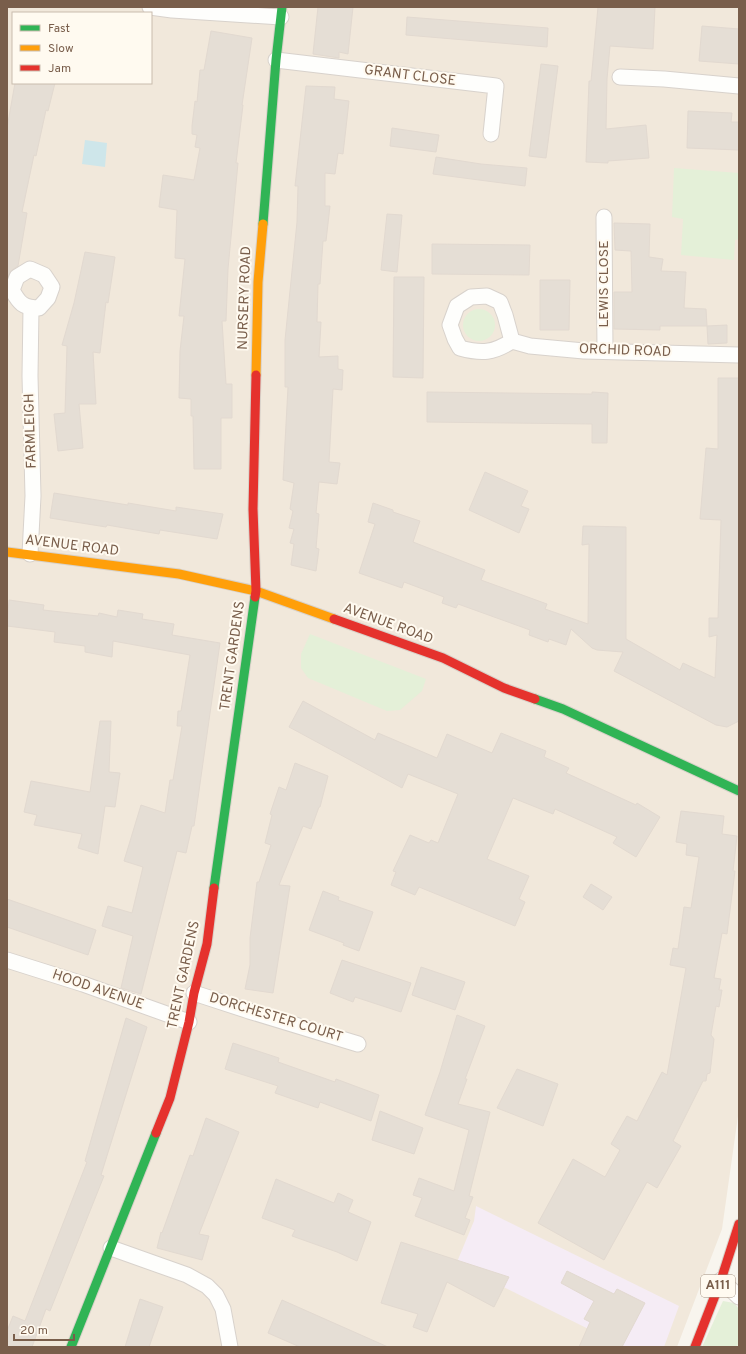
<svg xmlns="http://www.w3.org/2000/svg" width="746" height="1354" font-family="Overpass,sans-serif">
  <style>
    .residential { fill: #f1e8db; fill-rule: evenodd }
    .education { fill: #f5ecf5 }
    .green { fill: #e4f0d8 }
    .water { fill: #cee6ea }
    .building { fill: #e5ded5; stroke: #e2d9d0 }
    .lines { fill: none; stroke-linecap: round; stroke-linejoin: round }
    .street-casing { stroke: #d8d2cc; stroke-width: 17 }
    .fast-casing { stroke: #d8d1c9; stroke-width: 11 }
    .slow-casing { stroke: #d8d1c9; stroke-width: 11 }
    .jam-casing { stroke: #d8d1c9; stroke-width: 11 }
    .street { stroke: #fefefc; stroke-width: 15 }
    .fast { stroke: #30b455; stroke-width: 9 }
    .slow { stroke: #ff9f0a; stroke-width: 9 }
    .jam { stroke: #e5322d; stroke-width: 9 }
    .labels { text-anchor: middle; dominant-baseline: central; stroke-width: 4; stroke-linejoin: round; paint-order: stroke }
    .shield { fill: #fffaf0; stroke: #a18d7c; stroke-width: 1 }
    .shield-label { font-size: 13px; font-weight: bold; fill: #795e4b }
    .street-label { font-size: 14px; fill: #795e4b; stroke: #fffaf0 }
  </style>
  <rect width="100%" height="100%" fill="#f8f5ee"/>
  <!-- residential -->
  <path class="residential" d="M7 7H739V1109L722 1229 677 1347H7ZM13 13H151V83H13Z"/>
  <!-- education -->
  <path class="education" d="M476 1206 679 1306 664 1347H625L467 1269 457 1262 474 1221Z"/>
  <!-- green -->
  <g class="green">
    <path d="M674 168 739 173V239L735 240 734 260 681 255 683 219 672 217Z"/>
    <circle cx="479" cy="325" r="16"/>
    <path d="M310 634 426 679 422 691 400 710 387 711 308 678 301 668V654Z"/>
    <path d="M723 1301 734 1303 739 1309V1342L737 1347H702Z"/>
  </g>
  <!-- water -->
  <path class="water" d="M85 140 107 143 105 167 82 164Z"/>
  <!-- building -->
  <g class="building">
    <path d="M318 7H353L348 54 339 52V58L313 54Z"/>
    <path d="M598 7H655L653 49 610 46 607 79 606 129 646 125 649 158 608 161V163L586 162 589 81H591Z"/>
    <path d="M407 17 548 28 547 47 406 35Z"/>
    <path d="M702 26 739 29V64L699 61Z"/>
    <path d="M211 31 252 38 242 105H243L236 163H238L228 269 226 321H222L226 384H232V418H221V469H194L193 416H191V399L179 398 180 351 184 316H179L185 259 175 258 177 210 159 207 163 175 194 180 200 148 195 147 197 135 192 134V126L195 101 197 102 200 70H204Z"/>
    <path d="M541 64 558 66 546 158 529 156Z"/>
    <path d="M15 83H55L48 111 46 110 36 156 34 155 22 212 27 213 18 266 12 270 7 278V128Z"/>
    <path d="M306 86 335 87 334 99 349 101 343 154 338 153 335 174 325 173V206H330L326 241H323L320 284H318L317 322H321L319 357 338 356V369L343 370 342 390 333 389 329 462 340 463 337 484 319 482 316 513 319 514 316 548 319 549 316 571 291 565 294 544 290 543 294 529 289 528 293 511 290 509 294 483 283 480 288 387H285V340L297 222 298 186H295Z"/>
    <path d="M688 111 732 113 731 122H739V150L687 148Z"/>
    <path d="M392 128 439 135 436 152 390 146Z"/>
    <path d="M436 157 481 164 527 168 525 186 433 174Z"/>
    <path d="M387 214 402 215 397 272 381 270Z"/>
    <path d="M614 223 650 224 649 257 663 259 661 271 686 272 684 308 706 309 707 326H660V330L614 329V292H632L631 251 615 250Z"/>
    <path d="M432 244 530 245 529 275 432 274Z"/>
    <path d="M85 252 115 257 108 303 106 302 100 353 93 352 96 404H79L83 448 58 451 54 414 65 413 67 346 62 345 74 303Z"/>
    <path d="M394 277H424L423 378 393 377Z"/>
    <path d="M540 280H570L569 330H540Z"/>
    <path d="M727 325V343L708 344 707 326Z"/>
    <path d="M718 378H739V721L727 727 716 725 614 671 623 652 597 650 592 648 571 629 566 645 549 639 548 642 529 635 530 630 458 604 456 608 442 603 444 597 404 582 402 588 359 573 375 524 368 522 373 503 393 510V512L420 521 413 542 485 570 481 580 547 604 545 609 588 624 589 544 582 545 583 526 626 527V639L680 670 683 663 715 678 717 635 709 637V618H718L721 520 700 519 706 448 718 449Z"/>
    <path d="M427 392 592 394V392L608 393 607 443H592V424L427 422Z"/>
    <path d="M485 472 528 491 521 506 529 509 519 533 469 510Z"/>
    <path d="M54 493 128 505V503L176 511V507L223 514 217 539 160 530 159 534 107 525 106 527 50 518Z"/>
    <path d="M9 600 44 605 43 610 98 616 99 613 117 617 118 610 143 614 142 619 174 624 172 635 220 643 194 826H192L186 853 177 851 141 994 121 988 133 936 102 926 108 906 132 913 143 867 124 861 141 805 165 813 170 780H173L182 726H177L178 711H181L190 655 113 641 112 657 85 652V646L54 642 55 632 7 626Z"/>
    <path d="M303 701 375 740 378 733 437 758 447 734 492 753 501 733 546 751 544 757 569 768 566 773 636 805 637 803 660 817 636 857 613 843 617 837 555 809 553 814 513 798 487 859 529 876 519 899 525 902 515 926 419 887 415 895 391 885 396 872 393 871 410 835 429 843 431 840 438 843 458 794 408 774 402 788 289 727Z"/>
    <path d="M100 721H111L109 772 120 773 115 807 105 806 98 854 78 848 82 834 34 825 37 815 24 812 31 781 90 792Z"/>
    <path d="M295 763 328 776 320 807H319L311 829 303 826 279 885 290 886 273 993 245 989 250 965V938L257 882H259L271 845 265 843 272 815 270 814 279 787 286 790Z"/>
    <path d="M681 811 724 816 722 834 737 836 733 871H735L727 934 722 933 714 978 721 979 719 990H722L719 1007 716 1006 711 1035 714 1039 710 1073 707 1074 706 1081H703L673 1141 681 1146 657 1188 647 1182 604 1260 538 1223 573 1159 605 1177 620 1150 611 1144 627 1116 637 1121 662 1072 667 1075 686 968 670 965 673 948 678 949 684 907 691 908 699 857 686 855 687 844 676 842Z"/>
    <path d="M591 884 612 897 603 910 583 897Z"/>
    <path d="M323 891 339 897 338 900 373 912 359 951 343 945 344 943 309 930Z"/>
    <path d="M7 899 96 930 88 955 7 927Z"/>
    <path d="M342 960 411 983 401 1012 355 997 353 1002 330 993Z"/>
    <path d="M421 967 465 982 455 1010 412 995Z"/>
    <path d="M457 1015 485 1026 465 1079H467L458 1104 490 1112 469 1196 473 1197 465 1218 470 1220 464 1235 415 1216 422 1198 413 1195 419 1178 454 1191 469 1130 425 1115 440 1072Z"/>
    <path d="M126 1018 147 1027 101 1175 104 1176 50 1311 46 1309 32 1347H7V1331L13 1316 25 1321 87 1162 85 1161Z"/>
    <path d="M233 1043 279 1058 278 1062 335 1082 336 1079 379 1095 371 1121 320 1102 318 1108 275 1093 278 1086 225 1069Z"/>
    <path d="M517 1069 558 1084 543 1126 497 1108Z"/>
    <path d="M380 1111 423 1128 414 1154 372 1140Z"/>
    <path d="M206 1118 239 1132 199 1234 209 1236 202 1260 157 1248 161 1232 162 1233 190 1155 193 1156Z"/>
    <path d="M276 1179 334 1203 338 1193 353 1200 348 1212 371 1222 357 1261 337 1252 292 1236 295 1230 262 1218Z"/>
    <path d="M401 1242 509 1277 494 1307 447 1282 427 1332 413 1327 418 1314 381 1303Z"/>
    <path d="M567 1271 614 1294 617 1289 645 1303 622 1347H579L590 1322 584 1319 594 1301 561 1283Z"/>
    <path d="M140 1299 163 1307 149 1347H125Z"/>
    <path d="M282 1300 388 1347H300L268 1333Z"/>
  </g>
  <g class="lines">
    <defs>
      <g id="street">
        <path d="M150 7 172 10 281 17"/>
        <path d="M276 60 496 86 491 134"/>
        <path d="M620 77 664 79 739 86"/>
        <path d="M604 217 605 351"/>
        <path d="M30 269 44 275 52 287 48 298 39 308C23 308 19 303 12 290L17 277Z"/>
        <path d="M512 341 505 315 500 302 487 296 471 297 457 306 450 325 455 339 460 348C482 354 493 353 512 341L530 346 584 351 739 355"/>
        <path d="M30 554 33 496 30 376 31 308"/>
        <path d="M7 960 83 984 189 1022"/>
        <path d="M194 993 249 1011 358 1044"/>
        <path d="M111 1248 187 1275 207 1286 216 1295 223 1309 230 1347"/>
        <path d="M721 1280 739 1297"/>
      </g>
      <g id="fast">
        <path d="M263 224 276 60 282 7"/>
        <path d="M535 699 563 709 739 791"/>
        <path d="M214 888 255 597"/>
        <path d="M71 1347 156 1133"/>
      </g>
      <g id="slow">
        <path d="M256 375 258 282 263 224"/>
        <path d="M7 552 179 574 256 591 334 619"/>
      </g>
      <g id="jam">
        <path d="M255 597 256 591 253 509 256 375"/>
        <path d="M334 619 443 658 504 688 535 699"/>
        <path d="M156 1133 170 1098 189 1022 194 993 207 944 214 888"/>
        <path d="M695 1347 721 1280 739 1224"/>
      </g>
    </defs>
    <!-- street casing -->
    <use href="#street" class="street-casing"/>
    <!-- fast casing -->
    <use href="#fast" class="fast-casing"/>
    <!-- slow casing -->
    <use href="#slow" class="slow-casing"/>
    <!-- jam casing -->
    <use href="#jam" class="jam-casing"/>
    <!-- street -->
    <use href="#street" class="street"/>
    <!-- fast -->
    <use href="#fast" class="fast"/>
    <!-- slow -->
    <use href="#slow" class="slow"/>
    <!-- jam -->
    <use href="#jam" class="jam"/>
  </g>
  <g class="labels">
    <!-- shield labels -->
    <rect class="shield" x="701" y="1275" width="34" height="22" rx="3"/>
    <g class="shield-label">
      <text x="718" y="1286">A111</text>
    </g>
    <!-- street labels -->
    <g class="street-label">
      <text transform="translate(410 76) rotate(7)">GRANT CLOSE</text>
      <text transform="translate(604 284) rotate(-90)">LEWIS CLOSE</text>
      <text transform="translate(245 298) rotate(-88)">NURSERY ROAD</text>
      <text transform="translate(625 351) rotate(2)">ORCHID ROAD</text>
      <text transform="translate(31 431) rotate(-92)">FARMLEIGH</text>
      <text transform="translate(72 546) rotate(7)">AVENUE ROAD</text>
      <text transform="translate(388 624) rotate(20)">AVENUE ROAD</text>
      <text transform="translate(233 656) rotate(-82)">TRENT GARDENS</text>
      <text transform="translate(184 975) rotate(-78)">TRENT GARDENS</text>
      <text transform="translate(98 990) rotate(19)">HOOD AVENUE</text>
      <text transform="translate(276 1018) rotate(17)">DORCHESTER COURT</text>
    </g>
  </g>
  <!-- border -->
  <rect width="746" height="1354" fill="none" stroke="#795e4b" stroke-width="16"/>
  <!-- legend -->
  <rect x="12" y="12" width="140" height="72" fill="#fffaf0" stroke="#c9bcae"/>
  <rect x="20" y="25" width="20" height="6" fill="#30b455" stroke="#c9bcae"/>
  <text x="48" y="32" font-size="12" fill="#795e4b">Fast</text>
  <rect x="20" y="45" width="20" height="6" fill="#ff9f0a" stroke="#c9bcae"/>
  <text x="48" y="52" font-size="12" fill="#795e4b">Slow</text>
  <rect x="20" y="65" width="20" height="6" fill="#e5322d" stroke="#c9bcae"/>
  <text x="48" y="72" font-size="12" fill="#795e4b">Jam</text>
  <!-- scale -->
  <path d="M14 1334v6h60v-6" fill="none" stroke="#795e4b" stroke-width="2"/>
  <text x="20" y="1334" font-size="12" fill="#795e4b" stroke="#fffaf0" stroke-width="3" paint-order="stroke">20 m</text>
</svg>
